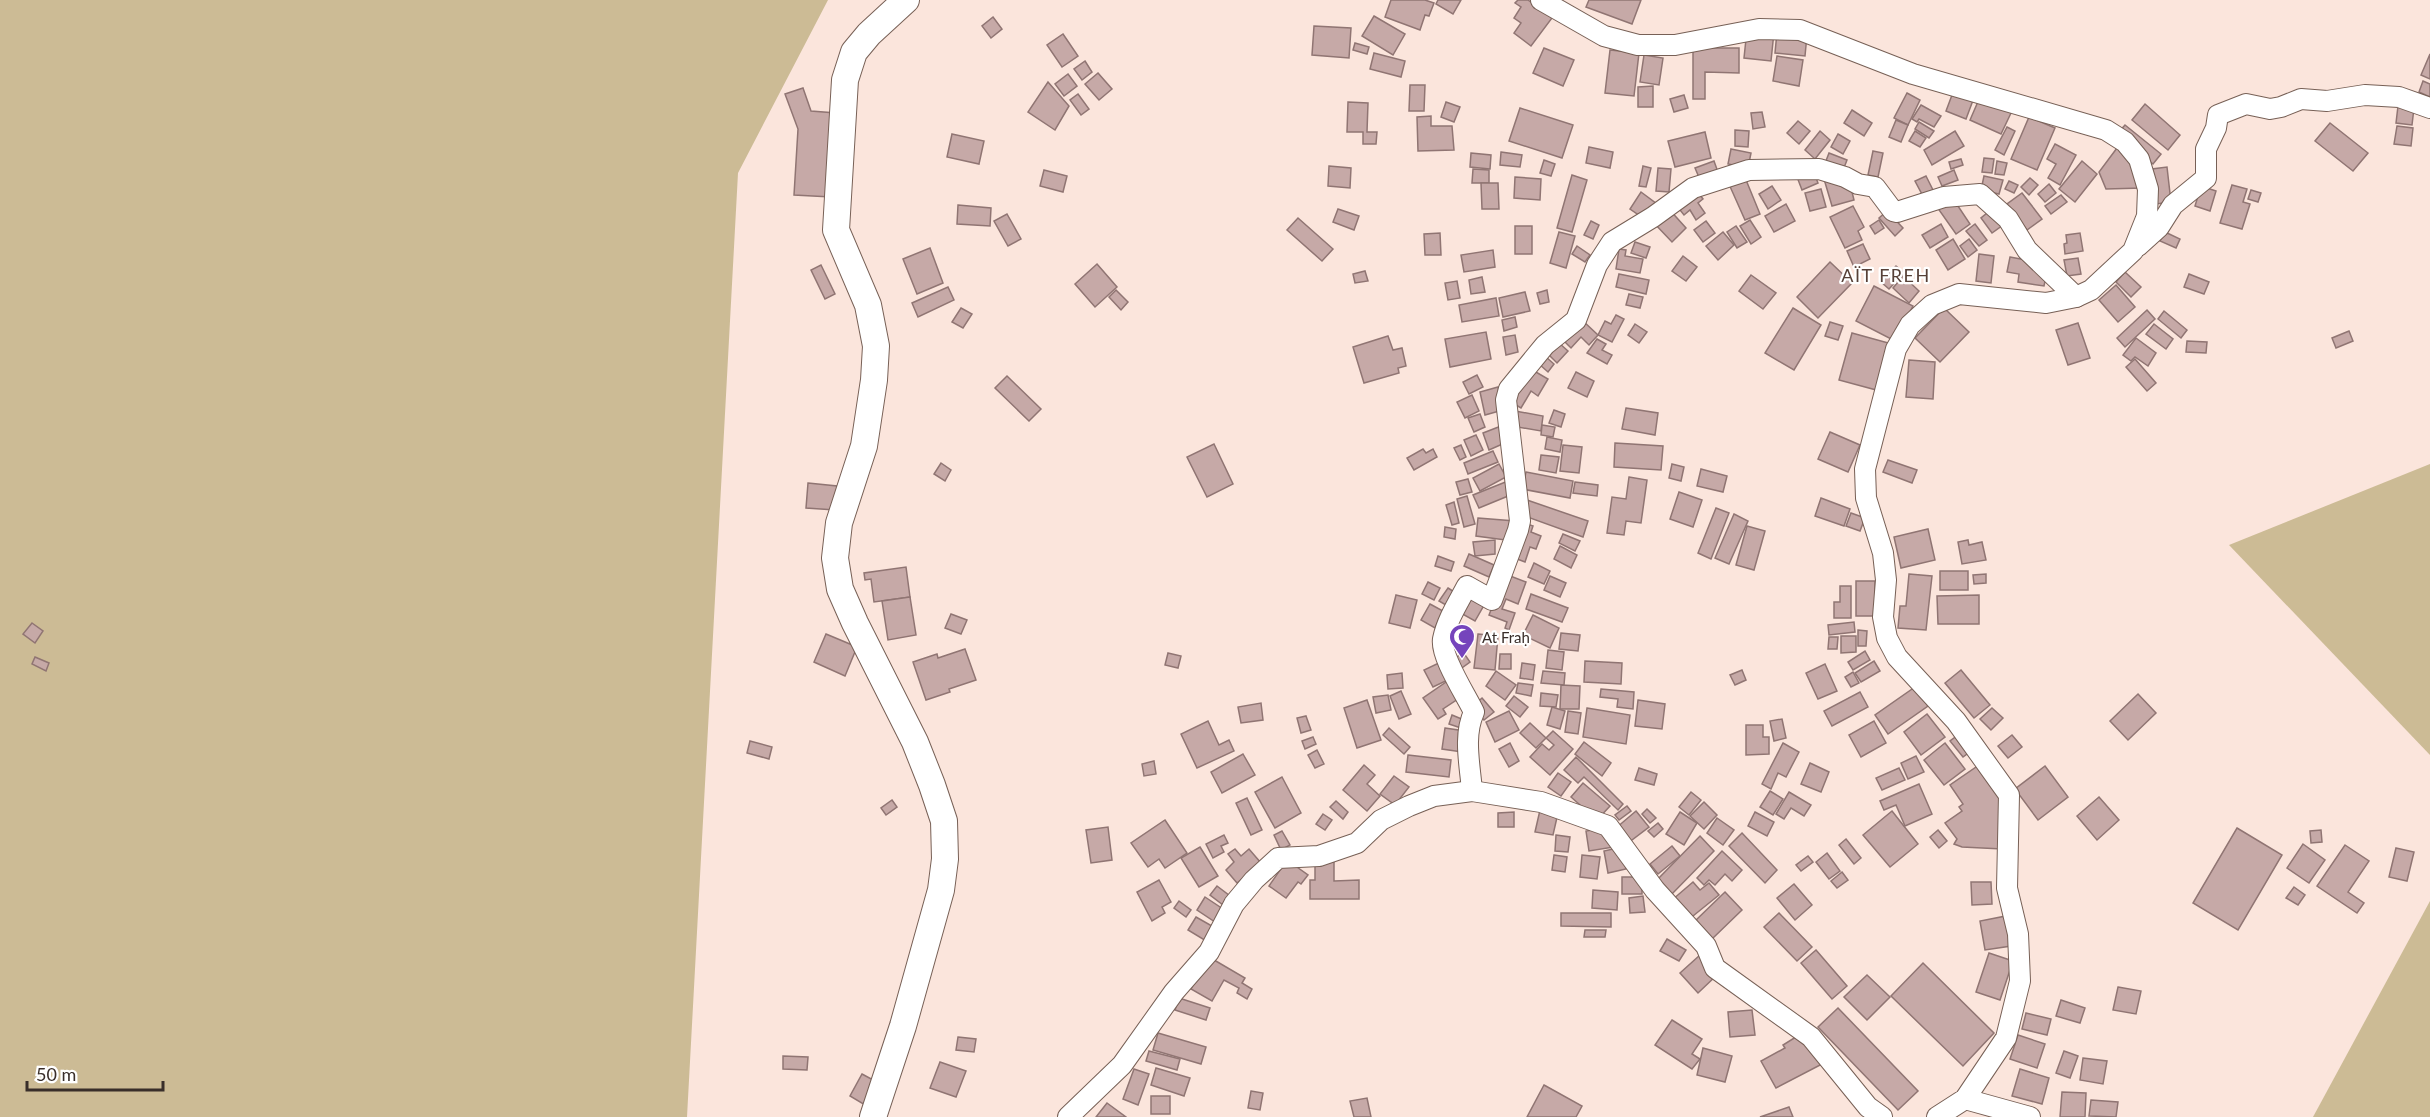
<svg xmlns="http://www.w3.org/2000/svg" width="2430" height="1117" font-family="Lato,sans-serif">
  <style>
    .green { fill: #ccbb95 }
    .building { fill: #c6a9a7; stroke: #907573; stroke-width: 1.5 }
    .lines { fill: none; stroke-linecap: round; stroke-linejoin: round }
    .minor-casing { stroke: #776056; stroke-width: 22 }
    .major-casing { stroke: #776056; stroke-width: 28 }
    .minor { stroke: #fff; stroke-width: 20 }
    .major { stroke: #fff; stroke-width: 26 }
    .labels { text-anchor: middle; dominant-baseline: central; stroke-width: 4.5; stroke-linejoin: round; paint-order: stroke }
    .poi-label { font-size: 15px; fill: #392e2a; stroke: #fff; text-anchor: start }
    .quarter-label { font-size: 18px; letter-spacing: 1.5px; fill: #564037; stroke: #fff }
  </style>
  <rect width="100%" height="100%" fill="#fbe5dc"/>
  <!-- green -->
  <g class="green">
    <path d="M0 0H828L738 173 687 1117H0Z"/>
    <path d="M2430 464V755L2229 545Z"/>
    <path d="M2430 901V1117H2313Z"/>
  </g>
  <!-- building -->
  <g class="building">
    <path d="M1391 0H1425L1434 3 1429 16 1425 15 1420 30 1385 17Z"/>
    <path d="M1438 0H1461L1453 14 1436 4Z"/>
    <path d="M1518 0H1528L1552 18 1531 46 1514 33 1521 23 1514 18 1521 7 1515 3Z"/>
    <path d="M1589 0H1641L1632 24 1586 7Z"/>
    <path d="M1374 16 1405 34 1393 55 1362 36Z"/>
    <path d="M993 17 1002 29 991 38 982 26Z"/>
    <path d="M1314 26 1351 28 1349 58 1312 55Z"/>
    <path d="M1774 32 1771 61 1744 58 1746 39Z"/>
    <path d="M1777 32 1807 35 1805 56 1775 53Z"/>
    <path d="M1063 34 1078 56 1062 67 1047 45Z"/>
    <path d="M1355 43 1369 47 1367 54 1353 50Z"/>
    <path d="M1544 48 1574 60 1563 86 1533 73Z"/>
    <path d="M1693 48H1739V73L1705 72V99H1693Z"/>
    <path d="M1610 50 1639 53 1634 96 1605 93Z"/>
    <path d="M1374 53 1405 61 1401 77 1370 69Z"/>
    <path d="M2430 54V79L2421 75Z"/>
    <path d="M1644 55 1663 58 1659 85 1640 82Z"/>
    <path d="M1777 56 1803 60 1799 86 1773 81Z"/>
    <path d="M1085 61 1092 72 1082 80 1074 69Z"/>
    <path d="M1098 73 1112 89 1099 100 1085 84Z"/>
    <path d="M1068 74 1077 86 1064 96 1055 84Z"/>
    <path d="M2423 81 2430 84V97L2419 92Z"/>
    <path d="M1048 82 1069 106 1055 130 1028 112Z"/>
    <path d="M1410 85H1425L1424 111H1409Z"/>
    <path d="M1653 86V107H1638V87Z"/>
    <path d="M1955 87 1975 95 1966 119 1946 111Z"/>
    <path d="M803 88 811 111 836 113 831 197 794 195 798 129 785 94Z"/>
    <path d="M1907 93 1920 100 1908 125 1894 118Z"/>
    <path d="M1078 94 1089 109 1081 115 1070 100Z"/>
    <path d="M1684 95 1688 108 1674 112 1670 99Z"/>
    <path d="M1980 97 2012 111 2001 134 1970 120Z"/>
    <path d="M1348 102 1368 103 1367 132H1377L1376 144H1363V132H1347Z"/>
    <path d="M1446 102 1460 107 1454 122 1441 117Z"/>
    <path d="M2145 104 2180 135 2168 150 2132 120Z"/>
    <path d="M1921 105 1941 116 1934 127 1919 119 1917 122 1912 119Z"/>
    <path d="M2398 106 2414 108 2412 125 2396 123Z"/>
    <path d="M1520 108 1573 125 1562 158 1509 141Z"/>
    <path d="M1852 110 1872 123 1864 136 1844 123Z"/>
    <path d="M1762 112 1765 127 1753 129 1751 113Z"/>
    <path d="M1431 116V126H1452L1454 150 1418 151 1417 117Z"/>
    <path d="M2029 117 2055 128 2037 170 2011 159Z"/>
    <path d="M1896 120 1908 125 1901 142 1889 137Z"/>
    <path d="M1798 121 1810 131 1799 144 1787 133Z"/>
    <path d="M1919 122 1934 131 1929 138 1915 129Z"/>
    <path d="M2330 123 2368 153 2353 171 2315 141Z"/>
    <path d="M2125 125 2161 154 2153 164 2117 134Z"/>
    <path d="M2397 126 2413 128 2411 146 2394 144Z"/>
    <path d="M2007 127 2015 131 2004 155 1995 150Z"/>
    <path d="M1735 130 1749 131 1748 147 1735 146Z"/>
    <path d="M1820 131 1830 140 1815 159 1805 150Z"/>
    <path d="M1915 131 1926 138 1920 147 1909 141Z"/>
    <path d="M1955 131 1964 146 1932 165 1924 150Z"/>
    <path d="M1705 132 1711 158 1675 167 1668 141Z"/>
    <path d="M952 134 984 141 979 164 947 157Z"/>
    <path d="M1838 134 1850 141 1843 154 1831 147Z"/>
    <path d="M2055 144 2076 155 2060 185 2048 178 2056 164 2047 159Z"/>
    <path d="M2120 144 2138 162 2142 188 2106 189 2099 172Z"/>
    <path d="M1589 147 1613 152 1610 168 1586 163Z"/>
    <path d="M1731 149 1751 153 1748 168 1728 164Z"/>
    <path d="M1873 151 1883 153 1878 177 1868 175Z"/>
    <path d="M1501 152 1522 155 1520 167 1500 165Z"/>
    <path d="M1471 153 1491 155 1490 169 1470 167Z"/>
    <path d="M1829 153 1847 160 1842 173 1824 166Z"/>
    <path d="M1984 158 1994 159 1992 173 1982 172Z"/>
    <path d="M1961 159 1963 165 1951 169 1949 162Z"/>
    <path d="M1544 160 1555 164 1551 176 1540 173Z"/>
    <path d="M1714 161 1719 175 1701 182 1695 168Z"/>
    <path d="M1997 161 2007 163 2004 175 1995 174Z"/>
    <path d="M2082 161 2097 174 2075 202 2059 189Z"/>
    <path d="M1329 166 1351 168 1350 188 1328 186Z"/>
    <path d="M1643 166 1651 168 1646 187 1639 186Z"/>
    <path d="M2167 167 2171 202 2156 204 2152 169Z"/>
    <path d="M1658 168 1671 169 1669 192 1656 191Z"/>
    <path d="M1473 169 1489 170V183H1472Z"/>
    <path d="M1044 170 1067 176 1063 192 1040 186Z"/>
    <path d="M1813 170 1818 183 1802 190 1797 177Z"/>
    <path d="M1954 170 1958 180 1942 186 1938 177Z"/>
    <path d="M1572 175 1587 180 1572 232 1557 228Z"/>
    <path d="M1744 175 1760 214 1745 220 1728 182Z"/>
    <path d="M1837 175 1840 186 1850 184 1854 200 1832 206 1824 179Z"/>
    <path d="M1926 176 1934 192 1924 198 1915 181Z"/>
    <path d="M1984 176 2003 180 1999 194 1981 190Z"/>
    <path d="M1515 177 1541 179 1540 200 1514 198Z"/>
    <path d="M2030 178 2038 185 2029 195 2021 187Z"/>
    <path d="M2009 181 2018 185 2014 193 2005 189Z"/>
    <path d="M1481 183H1498L1499 209H1482Z"/>
    <path d="M2049 184 2056 193 2045 202 2038 194Z"/>
    <path d="M2232 185 2247 189 2243 202 2250 204 2242 229 2220 223Z"/>
    <path d="M1772 186 1781 200 1768 209 1759 194Z"/>
    <path d="M2201 186 2216 191 2210 211 2195 206Z"/>
    <path d="M1821 189 1826 207 1810 211 1805 193Z"/>
    <path d="M1696 190 1703 199 1698 203 1705 213 1696 220 1690 210 1684 215 1676 205Z"/>
    <path d="M2251 190 2261 193 2258 202 2248 199Z"/>
    <path d="M1641 192 1657 204 1646 220 1630 209Z"/>
    <path d="M2022 193 2042 219 2027 230 2007 204Z"/>
    <path d="M2061 195 2067 202 2051 214 2045 206Z"/>
    <path d="M1952 197 1970 224 1956 234 1937 207Z"/>
    <path d="M1786 204 1795 221 1774 232 1765 216Z"/>
    <path d="M958 205 991 208 990 226 957 224Z"/>
    <path d="M1853 206 1864 227 1858 231 1862 240 1845 248 1830 217Z"/>
    <path d="M1668 208 1686 228 1672 242 1653 222Z"/>
    <path d="M1338 209 1359 216 1354 230 1333 222Z"/>
    <path d="M1992 209 2003 225 1992 233 1981 218Z"/>
    <path d="M1887 211 1903 228 1895 236 1879 218Z"/>
    <path d="M1007 214 1021 239 1008 246 994 221Z"/>
    <path d="M1298 218 1333 249 1322 261 1287 230Z"/>
    <path d="M1750 220 1761 237 1751 244 1740 226Z"/>
    <path d="M1879 220 1884 228 1875 234 1870 226Z"/>
    <path d="M1591 221 1599 225 1593 239 1584 235Z"/>
    <path d="M1706 221 1715 233 1703 242 1694 230Z"/>
    <path d="M1941 224 1948 237 1930 248 1922 235Z"/>
    <path d="M1975 224 1987 240 1979 246 1966 231Z"/>
    <rect x="1515" y="226" width="17" height="28"/>
    <path d="M1736 226 1747 242 1737 248 1727 232Z"/>
    <path d="M1559 232 1575 236 1566 268 1550 263Z"/>
    <path d="M1723 232 1734 245 1718 260 1706 246Z"/>
    <path d="M2165 232 2180 239 2176 248 2160 241Z"/>
    <path d="M1440 233 1441 255H1425L1424 234Z"/>
    <path d="M2080 233 2083 251 2065 254 2064 244 2067 243 2066 235Z"/>
    <path d="M1953 239 1965 259 1948 270 1936 250Z"/>
    <path d="M1969 239 1977 250 1968 257 1960 246Z"/>
    <path d="M1635 242 1650 247 1646 258 1631 253Z"/>
    <path d="M1863 244 1870 259 1854 267 1847 251Z"/>
    <path d="M1577 246 1590 255 1585 262 1572 254Z"/>
    <path d="M930 248 943 283 917 294 903 259Z"/>
    <path d="M1619 249 1626 250 1625 256 1643 259 1640 273 1616 269Z"/>
    <path d="M1493 250 1495 267 1464 272 1461 255Z"/>
    <path d="M1979 254 1994 256 1991 283 1976 281Z"/>
    <path d="M1683 256 1697 267 1686 281 1672 271Z"/>
    <path d="M2010 257 2037 262 2047 272 2044 286 2018 282 2019 274 2007 272Z"/>
    <path d="M2078 258 2081 274 2067 276 2064 260Z"/>
    <path d="M1830 262 1852 283 1818 318 1797 297Z"/>
    <path d="M1097 264 1117 287 1095 307 1075 284Z"/>
    <path d="M821 265 835 294 825 299 811 270Z"/>
    <path d="M1896 266 1904 273 1889 289 1881 282Z"/>
    <path d="M1365 271 1368 281 1355 283 1353 274Z"/>
    <path d="M2125 272 2141 287 2131 297 2116 282Z"/>
    <path d="M1619 274 1649 280 1646 294 1616 287Z"/>
    <path d="M2189 274 2209 282 2204 294 2184 287Z"/>
    <path d="M1751 275 1776 293 1763 309 1739 291Z"/>
    <path d="M1903 276 1919 291 1909 303 1893 288Z"/>
    <path d="M1482 277 1485 292 1471 294 1469 280Z"/>
    <path d="M1457 281 1460 298 1448 300 1445 283Z"/>
    <path d="M2116 285 2135 307 2118 322 2099 300Z"/>
    <path d="M1874 286 1913 306 1895 341 1856 321Z"/>
    <path d="M948 287 954 300 918 317 912 303Z"/>
    <path d="M1116 290 1128 302 1121 310 1109 297Z"/>
    <path d="M1547 290 1549 302 1540 304 1537 293Z"/>
    <path d="M1525 292 1530 311 1503 317 1499 298Z"/>
    <path d="M1629 294 1643 297 1640 308 1626 305Z"/>
    <path d="M1496 298 1499 316 1462 322 1459 305Z"/>
    <path d="M961 308 972 314 963 328 952 322Z"/>
    <path d="M1793 308 1821 325 1794 370 1765 353Z"/>
    <path d="M1944 308 1969 332 1940 362 1915 338Z"/>
    <path d="M2147 310 2155 319 2125 347 2117 338Z"/>
    <path d="M2164 311 2187 330 2181 338 2158 319Z"/>
    <path d="M1616 315 1624 319 1612 342 1598 335 1605 321 1611 324Z"/>
    <path d="M1515 317 1517 327 1504 331 1502 320Z"/>
    <path d="M1582 320 1598 335 1589 345 1581 337 1571 348 1563 340Z"/>
    <path d="M1830 322 1843 326 1838 340 1825 336Z"/>
    <path d="M2078 323 2090 358 2068 365 2056 330Z"/>
    <path d="M1635 324 1647 332 1639 343 1628 335Z"/>
    <path d="M2154 324 2173 339 2166 349 2146 334Z"/>
    <path d="M2349 331 2353 341 2336 348 2332 338Z"/>
    <path d="M1486 332 1491 359 1450 367 1445 339Z"/>
    <path d="M1852 333 1892 344 1880 391 1839 380Z"/>
    <path d="M1515 335 1518 352 1506 355 1503 337Z"/>
    <path d="M1388 336 1393 350 1402 348 1406 366 1398 368 1399 373 1364 383 1353 347Z"/>
    <path d="M2136 338 2156 353 2148 366 2135 357 2131 361 2123 355Z"/>
    <path d="M1597 339 1606 344 1602 350 1612 355 1607 364 1587 353Z"/>
    <path d="M2187 341 2207 342 2206 353 2186 352Z"/>
    <path d="M1559 343 1568 351 1557 363 1549 355Z"/>
    <path d="M1546 357 1554 364 1548 372 1539 364Z"/>
    <path d="M2135 359 2156 383 2147 391 2126 367Z"/>
    <path d="M1909 360 1935 362 1933 399 1906 397Z"/>
    <path d="M1529 368 1548 379 1538 396 1531 391 1521 408 1509 401Z"/>
    <path d="M1576 372 1594 381 1587 397 1568 388Z"/>
    <path d="M1477 375 1483 387 1469 394 1463 382Z"/>
    <path d="M1007 376 1041 409 1029 421 995 388Z"/>
    <path d="M1498 387 1503 410 1485 415 1480 392Z"/>
    <path d="M1472 395 1479 411 1465 418 1457 402Z"/>
    <path d="M1626 408 1658 413 1655 435 1622 429Z"/>
    <path d="M1554 410 1565 414 1561 427 1549 423Z"/>
    <path d="M1515 411 1543 416 1541 431 1512 426Z"/>
    <path d="M1480 414 1485 427 1474 432 1468 418Z"/>
    <path d="M1542 425 1555 427 1553 437 1541 435Z"/>
    <path d="M1501 426 1507 442 1489 450 1483 433Z"/>
    <path d="M1830 432 1860 445 1848 472 1818 459Z"/>
    <path d="M1476 435 1483 450 1471 456 1464 440Z"/>
    <path d="M1547 437 1562 440 1560 452 1545 449Z"/>
    <path d="M1615 443 1663 446 1661 470 1614 467Z"/>
    <path d="M1214 444 1233 484 1207 497 1187 457Z"/>
    <path d="M1461 445 1466 457 1460 460 1454 448Z"/>
    <path d="M1563 445 1582 447 1579 473 1560 471Z"/>
    <path d="M1423 449 1426 453 1433 449 1437 457 1414 470 1407 458Z"/>
    <path d="M1493 451 1498 462 1468 474 1464 463Z"/>
    <path d="M1541 455 1559 457 1556 473 1539 470Z"/>
    <path d="M1888 460 1917 470 1912 483 1883 472Z"/>
    <path d="M941 463 951 470 945 481 934 474Z"/>
    <path d="M1499 464 1506 477 1480 491 1473 478Z"/>
    <path d="M1672 464 1684 467 1681 481 1669 478Z"/>
    <path d="M1701 469 1727 476 1723 492 1697 486Z"/>
    <path d="M1526 472 1573 481 1570 498 1522 489Z"/>
    <path d="M1629 477 1647 480 1641 523 1626 521 1624 535 1607 533 1612 497 1626 499Z"/>
    <path d="M1468 479 1472 492 1460 495 1456 482Z"/>
    <path d="M1508 481 1513 494 1479 508 1473 495Z"/>
    <path d="M1575 482 1598 485 1597 496 1573 493Z"/>
    <path d="M808 483 837 486 835 510 806 508Z"/>
    <path d="M1679 492 1702 500 1693 527 1670 519Z"/>
    <path d="M1467 496 1475 524 1464 527 1457 499Z"/>
    <path d="M1821 498 1850 509 1844 526 1815 516Z"/>
    <path d="M1527 500 1588 521 1583 537 1522 515Z"/>
    <path d="M1454 502 1459 523 1452 525 1446 505Z"/>
    <path d="M1716 508 1729 513 1711 559 1698 553Z"/>
    <path d="M1851 513 1865 518 1860 531 1846 526Z"/>
    <path d="M1734 514 1748 521 1729 564 1715 558Z"/>
    <path d="M1478 518 1515 521 1513 541 1476 536Z"/>
    <path d="M1524 523 1533 526 1531 532 1541 536 1536 549 1530 547 1525 562 1512 557Z"/>
    <path d="M1747 526 1765 531 1754 570 1736 565Z"/>
    <path d="M1445 527 1456 529 1455 539 1444 537Z"/>
    <path d="M1928 529 1935 560 1901 568 1894 537Z"/>
    <path d="M1563 534 1580 541 1575 551 1559 543Z"/>
    <path d="M1495 540V554L1475 556 1473 542Z"/>
    <path d="M1968 540 1969 545 1982 542 1986 560 1962 564 1958 542Z"/>
    <path d="M1560 546 1577 555 1571 568 1554 559Z"/>
    <path d="M1469 554 1494 565 1489 577 1464 566Z"/>
    <path d="M1438 556 1454 562 1451 571 1435 566Z"/>
    <path d="M1534 563 1550 571 1544 584 1528 577Z"/>
    <path d="M906 567 910 597 874 602 871 579 865 580 864 573Z"/>
    <rect x="1940" y="571" width="28" height="19"/>
    <path d="M1505 574 1526 582 1518 604 1506 599 1502 609 1515 613 1509 630 1505 628 1507 622 1489 615Z"/>
    <path d="M1909 574 1932 576 1926 630 1898 628 1900 606H1906Z"/>
    <path d="M1986 574V583L1974 584 1973 575Z"/>
    <path d="M1550 576 1566 583 1560 597 1544 590Z"/>
    <rect x="1856" y="581" width="19" height="35"/>
    <path d="M1428 582 1440 588 1434 600 1422 594Z"/>
    <path d="M1840 586H1851V618H1834V602H1840Z"/>
    <path d="M1448 588 1459 595 1451 608 1439 601Z"/>
    <path d="M1531 594 1568 608 1562 622 1526 609Z"/>
    <path d="M1396 595 1417 600 1410 628 1389 623Z"/>
    <path d="M1979 595V624H1938L1937 596Z"/>
    <path d="M1465 596 1487 600 1475 621 1457 611Z"/>
    <path d="M910 597 916 635 888 640 882 601Z"/>
    <path d="M1430 604 1443 611 1435 628 1421 620Z"/>
    <path d="M951 614 967 620 961 634 945 628Z"/>
    <path d="M1533 615 1559 628 1550 648 1523 635Z"/>
    <path d="M1854 622 1855 632 1829 635 1828 625Z"/>
    <path d="M32 623 43 631 35 643 23 634Z"/>
    <path d="M1858 630 1867 631 1866 646H1858Z"/>
    <path d="M1561 633 1580 635 1578 651 1559 649Z"/>
    <path d="M826 634 857 647 845 676 814 662Z"/>
    <path d="M1478 634 1498 636 1495 670 1474 668Z"/>
    <path d="M1841 636H1856V652L1841 653Z"/>
    <path d="M1829 637H1838L1837 649H1828Z"/>
    <path d="M965 649 976 680 949 689 950 692 926 700 913 662 937 654 938 658Z"/>
    <path d="M1548 650 1564 652 1562 670 1546 668Z"/>
    <path d="M1865 651 1870 660 1853 670 1848 662Z"/>
    <path d="M1463 652 1470 662 1459 670 1452 661Z"/>
    <path d="M1168 653 1181 656 1178 668 1165 665Z"/>
    <path d="M1500 654H1511V669H1499Z"/>
    <path d="M35 657 49 663 46 671 32 664Z"/>
    <path d="M1443 661 1452 678 1433 687 1424 670Z"/>
    <path d="M1585 661 1622 663 1621 684 1584 682Z"/>
    <path d="M1874 661 1880 671 1861 682 1855 673Z"/>
    <path d="M1522 663 1535 665 1533 680 1520 678Z"/>
    <path d="M1825 664 1837 691 1818 699 1806 673Z"/>
    <path d="M1742 670 1746 680 1735 685 1730 675Z"/>
    <path d="M1961 670 1990 705 1974 718 1945 683Z"/>
    <path d="M1496 671 1516 685 1505 700 1486 686Z"/>
    <path d="M1543 671 1565 673 1564 685 1541 683Z"/>
    <path d="M1853 672 1859 683 1851 687 1845 677Z"/>
    <path d="M1402 673 1403 688 1388 689 1387 675Z"/>
    <path d="M1449 680 1461 697 1443 709 1446 714 1438 719 1423 698Z"/>
    <path d="M1518 683 1533 685 1531 696 1516 693Z"/>
    <path d="M1561 685 1580 686 1579 709H1560Z"/>
    <path d="M1915 687 1928 706 1888 734 1875 715Z"/>
    <path d="M1601 689 1634 692 1633 709 1617 707 1618 699 1600 697Z"/>
    <path d="M1401 691 1411 714 1399 719 1390 696Z"/>
    <path d="M1860 692 1868 707 1832 726 1824 711Z"/>
    <path d="M1541 693 1558 695 1556 707 1540 706Z"/>
    <path d="M2138 694 2156 713 2128 740 2110 721Z"/>
    <path d="M1388 695 1391 710 1376 713 1373 697Z"/>
    <path d="M1514 696 1528 707 1520 717 1506 706Z"/>
    <path d="M1482 698 1494 712 1484 720 1472 707Z"/>
    <path d="M1367 700 1381 740 1357 748 1344 708Z"/>
    <path d="M1638 700 1665 704 1662 729 1635 726Z"/>
    <path d="M1261 703 1263 720 1241 723 1238 707Z"/>
    <path d="M1552 707 1565 711 1560 729 1547 725Z"/>
    <path d="M1587 708 1630 715 1626 744 1583 737Z"/>
    <path d="M1992 708 2003 718 1991 730 1980 719Z"/>
    <path d="M1509 711 1519 730 1495 742 1486 722Z"/>
    <path d="M1568 711 1581 713 1578 734 1565 732Z"/>
    <path d="M1927 714 1945 737 1921 755 1904 732Z"/>
    <path d="M1452 715 1464 720 1461 728 1449 724Z"/>
    <path d="M1306 716 1311 730 1301 733 1297 718Z"/>
    <path d="M1782 719 1786 738 1774 741 1770 721Z"/>
    <path d="M1208 721 1219 745 1229 740 1234 751 1197 768 1181 734Z"/>
    <path d="M1874 721 1886 743 1861 757 1849 735Z"/>
    <path d="M1530 723 1546 738 1536 748 1520 733Z"/>
    <path d="M1746 725H1763V737H1769V754L1746 755Z"/>
    <path d="M1389 728 1410 747 1404 754 1383 735Z"/>
    <path d="M1445 728 1465 731 1462 752 1442 749Z"/>
    <path d="M1553 731 1573 749 1550 775 1530 757 1542 744 1549 750 1554 745 1546 738Z"/>
    <path d="M1958 735 1971 751 1963 757 1950 741Z"/>
    <path d="M2012 735 2022 747 2008 758 1998 746Z"/>
    <path d="M1313 737 1316 744 1305 749 1302 741Z"/>
    <path d="M750 741 772 747 769 759 747 753Z"/>
    <path d="M1584 742 1611 763 1602 776 1575 754Z"/>
    <path d="M1510 743 1519 761 1509 767 1499 749Z"/>
    <path d="M1783 743 1799 752 1786 777 1778 773 1771 789 1762 784Z"/>
    <path d="M1945 743 1965 769 1944 785 1924 760Z"/>
    <path d="M1317 750 1324 764 1315 768 1308 755Z"/>
    <path d="M1243 754 1255 775 1222 793 1211 772Z"/>
    <path d="M1408 755 1451 760 1449 777 1406 772Z"/>
    <path d="M1916 756 1924 772 1908 779 1901 763Z"/>
    <path d="M1576 757 1623 804 1618 810 1584 777 1578 783 1564 770Z"/>
    <path d="M1154 761 1156 774 1144 776 1142 764Z"/>
    <path d="M1810 763 1829 772 1821 792 1801 784Z"/>
    <path d="M1364 765 1375 775 1367 784 1380 796 1367 811 1343 790Z"/>
    <path d="M1979 765 2006 803 2002 849 1962 847 1954 844 1957 839 1945 823 1962 811 1959 807 1963 804 1950 785Z"/>
    <path d="M2045 766 2068 797 2038 820 2015 789Z"/>
    <path d="M1639 768 1657 774 1654 785 1635 780Z"/>
    <path d="M1899 768 1905 780 1882 790 1876 778Z"/>
    <path d="M1558 773 1571 782 1561 796 1548 787Z"/>
    <path d="M1394 776 1409 787 1395 805 1380 794Z"/>
    <path d="M1282 777 1301 813 1275 828 1255 792Z"/>
    <path d="M1583 783 1610 806 1597 820 1571 797Z"/>
    <path d="M1919 784 1932 814 1905 826 1896 805 1884 810 1880 801Z"/>
    <path d="M1770 791 1783 799 1773 815 1760 807Z"/>
    <path d="M1691 792 1701 800 1689 815 1679 807Z"/>
    <path d="M1789 792 1811 805 1804 816 1791 808 1784 819 1776 814Z"/>
    <path d="M2099 797 2119 820 2097 840 2077 816Z"/>
    <path d="M1247 798 1262 830 1251 835 1236 803Z"/>
    <path d="M892 800 897 807 886 815 881 808Z"/>
    <path d="M1336 801 1348 812 1343 819 1330 807Z"/>
    <path d="M1704 802 1717 815 1704 829 1690 816Z"/>
    <path d="M1627 806 1631 811 1619 820 1615 815Z"/>
    <path d="M1647 809 1656 818 1650 823 1642 814Z"/>
    <path d="M1540 810 1558 813 1553 835 1535 832Z"/>
    <path d="M1636 811 1649 827 1628 843 1616 828Z"/>
    <path d="M1892 811 1918 844 1890 867 1863 835Z"/>
    <path d="M1514 812V827H1498V813Z"/>
    <path d="M1680 812 1697 823 1684 845 1666 834Z"/>
    <path d="M1755 812 1774 822 1767 836 1748 826Z"/>
    <path d="M1323 814 1332 820 1325 830 1316 824Z"/>
    <path d="M1717 818 1734 830 1723 845 1707 833Z"/>
    <path d="M1165 820 1187 853 1165 868 1159 859 1148 867 1131 843Z"/>
    <path d="M1658 823 1663 829 1654 837 1648 831Z"/>
    <path d="M1108 827 1112 860 1091 863 1086 830Z"/>
    <path d="M1604 828 1614 847 1589 851 1586 831Z"/>
    <path d="M2237 828 2282 855 2238 930 2193 903Z"/>
    <path d="M1938 830 1947 841 1939 848 1930 837Z"/>
    <path d="M2321 830 2322 842 2311 843 2310 831Z"/>
    <path d="M1282 831 1290 845 1281 850 1274 835Z"/>
    <path d="M1742 833 1777 870 1765 883 1729 846Z"/>
    <path d="M1224 835 1228 843 1221 846 1224 852 1213 858 1206 844Z"/>
    <path d="M1556 835 1570 837 1568 852 1555 851Z"/>
    <path d="M1700 836 1714 851 1671 895 1656 881Z"/>
    <path d="M1846 839 1861 858 1854 864 1839 845Z"/>
    <path d="M2303 844 2325 860 2309 883 2287 868Z"/>
    <path d="M2345 845 2369 861 2348 892 2364 903 2357 913 2317 886Z"/>
    <path d="M1672 846 1680 856 1658 874 1650 864Z"/>
    <path d="M1200 847 1218 876 1199 887 1181 858Z"/>
    <path d="M1622 847 1626 869 1608 873 1604 851Z"/>
    <path d="M2396 848 2414 852 2407 881 2389 877Z"/>
    <path d="M1235 849 1241 856 1249 849 1261 863 1237 883 1226 870 1234 862 1228 854Z"/>
    <path d="M1722 851 1742 870 1732 881 1725 874 1715 885 1709 880 1704 885 1697 878Z"/>
    <path d="M1827 853 1840 871 1829 879 1816 862Z"/>
    <path d="M1554 855 1567 857 1565 872 1552 870Z"/>
    <path d="M1582 855 1600 857 1597 879 1580 877Z"/>
    <path d="M1808 856 1813 862 1801 871 1796 865Z"/>
    <path d="M1287 860 1308 875 1301 884 1298 882 1286 898 1269 886Z"/>
    <path d="M1315 862H1334V881L1359 880V899H1310V880H1315Z"/>
    <path d="M1842 872 1848 880 1837 888 1831 881Z"/>
    <rect x="1622" y="877" width="20" height="17"/>
    <path d="M1159 880 1171 902 1162 907 1165 913 1152 921 1137 892Z"/>
    <path d="M1693 882 1700 890 1709 883 1719 895 1688 920 1672 900Z"/>
    <path d="M1971 882H1991L1992 904 1972 905Z"/>
    <path d="M1794 884 1812 905 1795 920 1777 898Z"/>
    <path d="M1217 886 1234 899 1227 908 1210 895Z"/>
    <path d="M2294 887 2305 895 2298 905 2286 898Z"/>
    <path d="M1593 890 1618 892 1617 910 1592 908Z"/>
    <path d="M1725 892 1742 910 1712 939 1695 921Z"/>
    <path d="M1643 896 1645 912 1630 913 1629 898Z"/>
    <path d="M1205 897 1229 913 1221 926 1197 910Z"/>
    <path d="M1179 901 1191 910 1186 917 1174 908Z"/>
    <path d="M1561 913H1611V927L1561 926Z"/>
    <path d="M1779 913 1812 947 1797 961 1764 927Z"/>
    <path d="M2006 916 2011 946 1985 950 1980 921Z"/>
    <path d="M1196 917 1219 930 1211 944 1188 930Z"/>
    <path d="M1585 930H1606L1605 937H1584Z"/>
    <path d="M1667 939 1686 950 1679 961 1660 951Z"/>
    <path d="M1816 950 1847 986 1832 999 1801 963Z"/>
    <path d="M1989 953 2013 961 2000 1000 1976 992Z"/>
    <path d="M1700 955 1718 974 1698 993 1680 973Z"/>
    <path d="M1209 957 1245 978 1242 983 1252 989 1247 999 1237 993 1239 988 1224 980 1212 1001 1191 989Z"/>
    <path d="M1923 963 1994 1033 1963 1066 1891 996Z"/>
    <path d="M1867 975 1890 997 1867 1020 1844 997Z"/>
    <path d="M2118 987 2141 991 2136 1014 2113 1010Z"/>
    <path d="M1179 998 1210 1008 1206 1020 1175 1010Z"/>
    <path d="M2061 1000 2085 1008 2080 1023 2056 1016Z"/>
    <path d="M1838 1008 1918 1091 1898 1110 1818 1027Z"/>
    <path d="M1752 1010 1755 1035 1730 1037 1728 1012Z"/>
    <path d="M2026 1013 2051 1019 2047 1035 2022 1029Z"/>
    <path d="M1672 1020 1702 1039 1692 1054 1700 1059 1692 1069 1655 1045Z"/>
    <path d="M1158 1033 1206 1047 1201 1064 1153 1050Z"/>
    <path d="M1799 1035 1824 1063 1776 1088 1761 1061 1785 1048 1783 1045Z"/>
    <path d="M2018 1035 2045 1044 2037 1068 2010 1059Z"/>
    <path d="M958 1037 976 1039 974 1052 956 1050Z"/>
    <path d="M1703 1048 1732 1056 1725 1082 1697 1075Z"/>
    <path d="M1149 1051 1180 1059 1177 1070 1146 1061Z"/>
    <path d="M2064 1051 2078 1056 2070 1078 2056 1073Z"/>
    <path d="M783 1056 808 1057 807 1070 783 1069Z"/>
    <path d="M2083 1058 2107 1061 2103 1084 2080 1080Z"/>
    <path d="M940 1062 966 1071 956 1097 930 1088Z"/>
    <path d="M1156 1068 1190 1078 1184 1096 1151 1085Z"/>
    <path d="M1134 1069 1149 1074 1138 1105 1123 1099Z"/>
    <path d="M2020 1069 2049 1078 2042 1104 2012 1096Z"/>
    <path d="M862 1074 877 1082 865 1105 850 1096Z"/>
    <path d="M1544 1085 1582 1106 1576 1117H1527Z"/>
    <path d="M1251 1091 1263 1093 1260 1110 1248 1108Z"/>
    <path d="M2062 1092 2086 1093 2085 1117H2060Z"/>
    <rect x="1151" y="1096" width="19" height="18"/>
    <path d="M1367 1098 1371 1117H1354L1350 1101Z"/>
    <path d="M2091 1100 2118 1102 2116 1117 2089 1116Z"/>
    <path d="M1107 1103 1126 1117H1096Z"/>
    <path d="M1789 1107 1793 1117H1760Z"/>
  </g>
  <g class="lines">
    <defs>
      <g id="minor">
        <path d="M1541 0 1604 36 1638 45H1675L1759 29 1800 30 1913 74 2106 130 2125 142 2139 159 2148 189 2147 216 2133 251 2091 290 2076 297 2046 303 1959 294 1932 305 1910 325 1896 349 1865 469 1866 498 1883 553 1886 580 1883 617 1887 638 1897 657 1956 721 2009 795 2007 888 2018 934 2020 981 2006 1038 1965 1099 1937 1117"/>
        <path d="M2138 246 2159 227 2173 205 2206 178V149L2216 128 2218 115 2246 104 2270 109 2281 107 2301 99 2327 101 2365 95 2399 97 2430 108"/>
        <path d="M1472 791C1470 765 1463 736 1474 712 1466 695 1440 656 1443 639 1447 620 1458 603 1467 586L1492 600 1518 530 1520 521 1506 400 1509 389 1545 345 1576 320 1597 265 1612 242 1653 217 1693 188 1749 170 1819 169 1845 177 1858 184 1875 187 1893 211 1897 212 1944 197 1980 194 2008 219 2027 250 2076 297"/>
        <path d="M1965 1099 2030 1117"/>
        <path d="M1068 1117 1122 1065 1174 992 1209 952 1234 904 1254 880 1278 858 1319 856 1357 843 1381 820 1409 806 1434 796 1472 791 1541 802 1608 826 1655 890 1706 946 1715 968 1811 1037 1868 1107 1882 1117"/>
      </g>
      <path id="major" d="M873 1117 903 1026 941 890 945 859 944 821 932 785 915 742 855 623 840 589 835 558 839 523 864 446 874 380 876 346 868 305 836 230 845 80 854 52 869 34 906 0"/>
    </defs>
    <!-- minor casing -->
    <use href="#minor" class="minor-casing"/>
    <!-- major casing -->
    <use href="#major" class="major-casing"/>
    <!-- minor -->
    <use href="#minor" class="minor"/>
    <!-- major -->
    <use href="#major" class="major"/>
  </g>
  <!-- icons -->
  <defs>
    <symbol id="mosque-pin" viewBox="-11 -11 22 30"><path d="M0 17L-7.5 6A9.5 9.5 0 1 1 7.5 6Z" fill="#7544bc" stroke="#fff"/><path d="M3.5-4.9A6 6 0 1 0 3.5 4.9A5 5 0 1 1 3.5-4.9Z" fill="#fff"/></symbol>
  </defs>
  <g fill-rule="evenodd">
    <use href="#mosque-pin" x="1447" y="622" width="30" height="40"/>
  </g>
  <g class="labels">
    <!-- poi labels -->
    <g class="poi-label">
      <text x="1482" y="637">At Fraḥ</text>
    </g>
    <!-- quarter labels -->
    <g class="quarter-label">
      <text x="1886" y="275">AÏT FREH</text>
    </g>
  </g>
  <!-- scale -->
  <path d="M27 1081v9h136v-9" fill="none" stroke="#392e2a" stroke-width="3"/>
  <text x="36" y="1081" font-size="18" fill="#392e2a" stroke="#ffffff" stroke-width="4.5" paint-order="stroke">50 m</text>
</svg>
